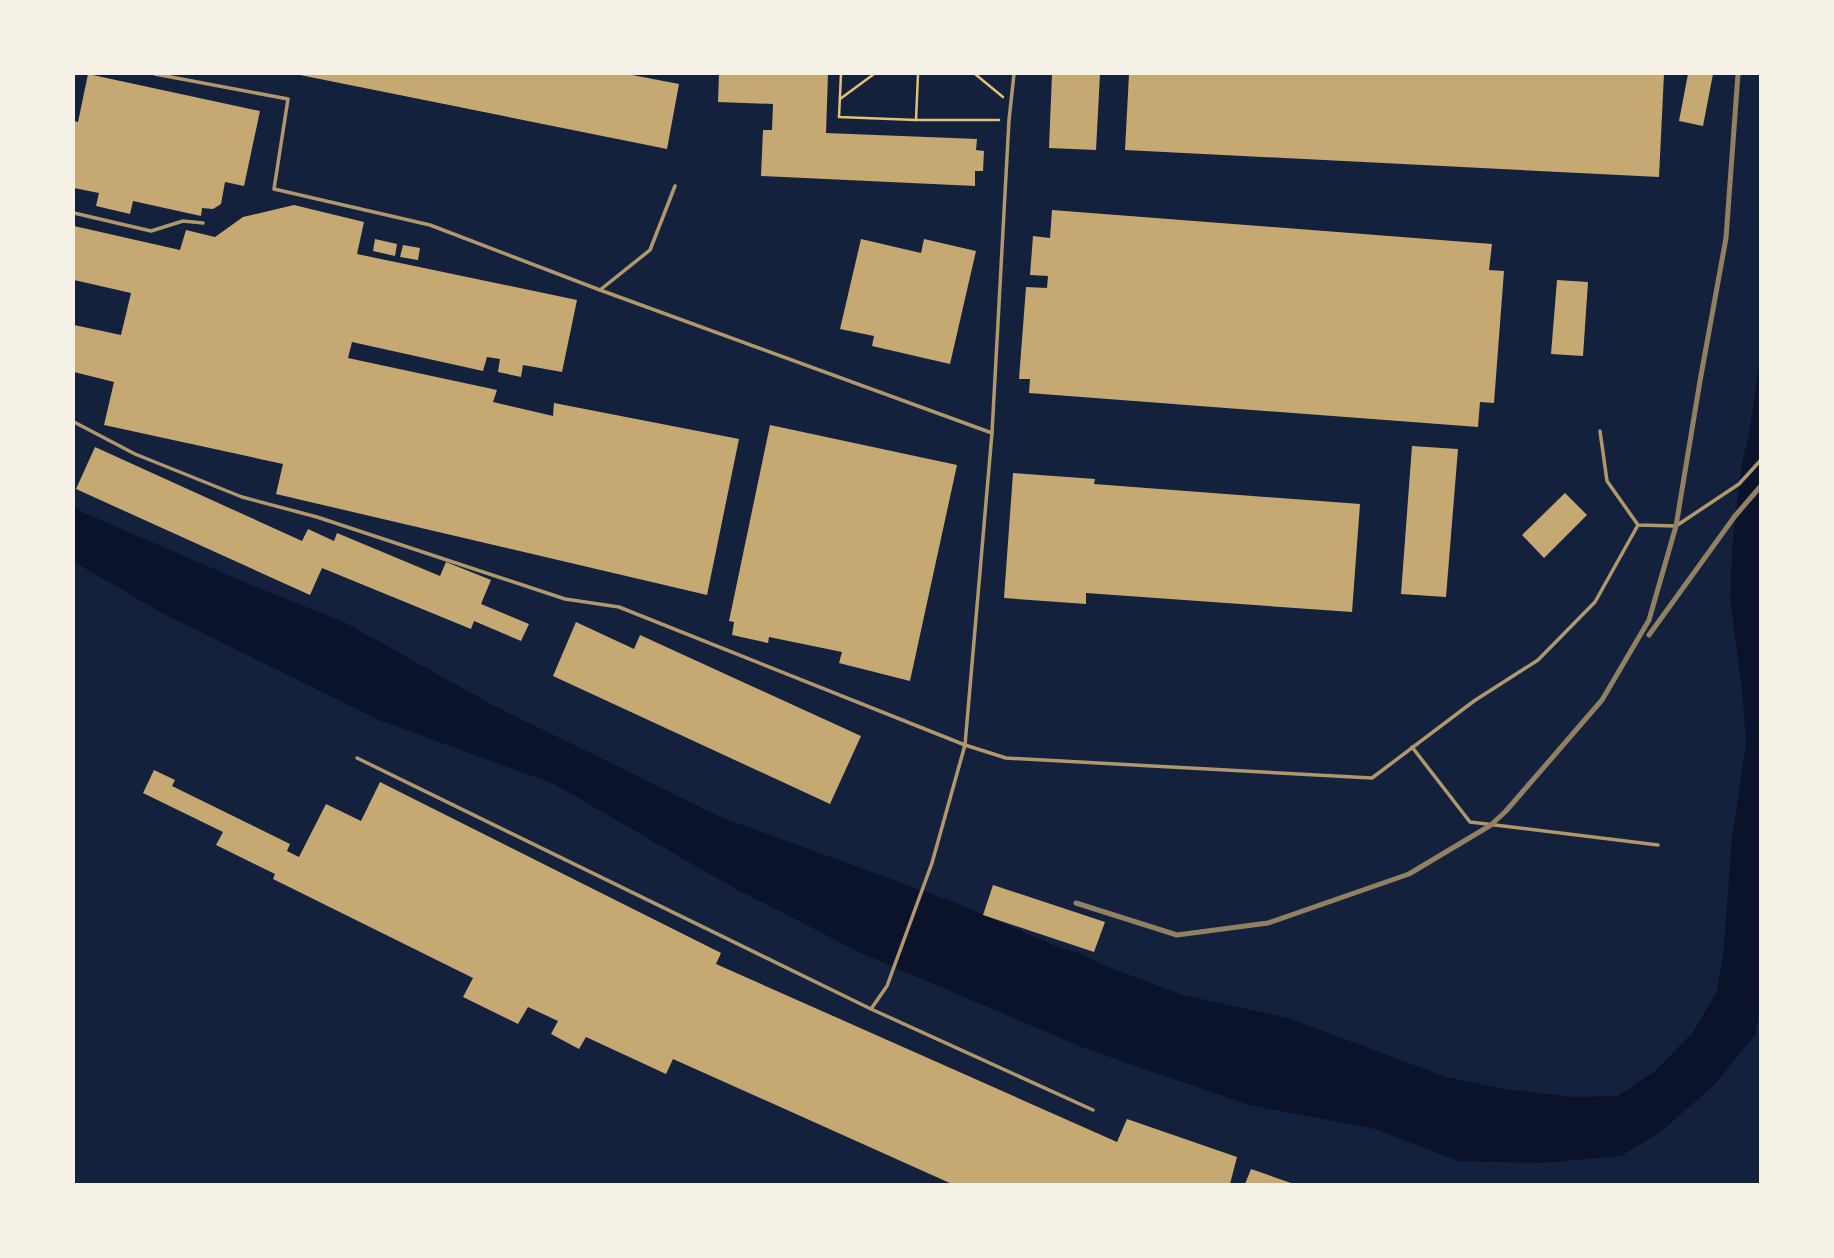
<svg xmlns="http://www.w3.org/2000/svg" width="1834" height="1258" font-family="'Exo 2',sans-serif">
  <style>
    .water { fill: #0b132b }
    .building { fill: #c6a872 }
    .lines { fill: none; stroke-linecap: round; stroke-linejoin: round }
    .path { stroke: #e5c07b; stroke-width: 2.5 }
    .service { stroke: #b1986c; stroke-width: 3.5 }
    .rail { stroke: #918062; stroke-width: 5 }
  </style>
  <rect width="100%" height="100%" fill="#14213d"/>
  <!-- water -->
  <path class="water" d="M1760 360V1011L1755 1035 1714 1085 1663 1130 1621 1156 1541 1163 1458 1161 1375 1129 1249 1105 1084 1048 863 954 732 887 554 784 379 720 162 613 74 562V506L82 512 256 587 346 623 489 703 718 816 954 902 1058 947 1079 953 1103 965 1183 995 1288 1018 1446 1077 1504 1089 1573 1097 1618 1096 1656 1070 1693 1032 1716 993 1723 957 1732 838 1746 744 1742 689 1730 598 1733 537 1741 467 1749 434Z"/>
  <!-- building -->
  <g class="building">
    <path d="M88 74 260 111 244 186 225 182 221 204 213 209 202 208 201 216 133 201 130 214 96 206 99 193 74 188V121L78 122Z"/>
    <path d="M295 74H627L679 84 667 149Z"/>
    <path d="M719 74H828L826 133 977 139 976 150 984 151 983 171H975V186L761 176 763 130H772L773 104 718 102Z"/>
    <path d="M1052 74H1100L1096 150 1049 148Z"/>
    <path d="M1129 74H1664L1659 177 1125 150Z"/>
    <path d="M1688 74H1713L1703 126 1679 121Z"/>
    <path d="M294 205 364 222 357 254 577 300 562 372 523 365 521 377 498 372 500 359 487 357 483 371 352 342 348 358 497 390 493 402 553 416 554 403 739 439 707 595 276 494 283 464 104 425 114 382 74 372V325L121 335 131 293 74 280V226L180 250 186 230 215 237 243 217Z"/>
    <path d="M1052 210 1492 244 1489 270 1504 271 1494 403 1480 402 1478 427 1029 393 1030 379H1019L1026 287 1047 288 1048 276 1030 275 1033 236 1050 238Z"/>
    <path d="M375 239 397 244 395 256 373 251Z"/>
    <path d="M861 239 921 253 924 239 976 251 950 364 872 346 874 336 840 329Z"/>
    <path d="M403 245 420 248 418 260 400 257Z"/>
    <path d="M1557 280 1588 282 1583 356 1551 354Z"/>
    <path d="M770 425 957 465 910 681 839 663 842 652 769 637 768 643 732 635 734 622 729 621Z"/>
    <path d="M1412 446 1458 449 1446 597 1401 594Z"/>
    <path d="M95 447 302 541 308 529 334 541 337 533 440 576 446 562 491 580 481 604 529 624 521 641 474 621 471 629 322 568 310 595 76 489Z"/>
    <path d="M1013 473 1095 479 1094 484 1360 504 1352 612 1086 593V604L1004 598Z"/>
    <path d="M1565 493 1587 515 1544 558 1522 535Z"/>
    <path d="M576 622 634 649 640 635 861 736 830 804 553 676Z"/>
    <path d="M154 770 175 780 172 786 290 844 287 851 299 857 326 804 361 821 380 782 721 953 716 964 1117 1142 1127 1119 1237 1157 1230 1184H952L673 1059 666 1074 586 1037 579 1049 551 1034 558 1021 528 1007 518 1024 463 997 473 978 273 879 275 874 216 845 223 832 143 793Z"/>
    <path d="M993 885 1105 922 1094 952 983 915Z"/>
    <path d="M1251 1169 1294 1184H1245Z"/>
  </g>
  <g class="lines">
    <!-- path -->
    <g class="path">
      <path d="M841 74 839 117 916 120H999"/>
      <path d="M975 74 1003 97"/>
      <path d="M840 99 874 74"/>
      <path d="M916 120 918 74"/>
    </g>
    <!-- service -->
    <g class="service">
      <path d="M155 74 288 99 274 189 430 225 600 290 650 250 675 186"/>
      <path d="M74 213 151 231 183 221 203 223"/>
      <path d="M600 290 992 433"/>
      <path d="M74 422 135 454 242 497 317 517 565 599 619 607 965 745 1006 758 1372 778 1474 701 1538 660 1595 602 1638 525"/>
      <path d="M1600 431 1607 481 1638 525 1676 526 1739 484 1760 461"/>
      <path d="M1412 747 1470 822 1658 845"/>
      <path d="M357 758 871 1009 1093 1110"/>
      <path d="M871 1009 887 986 932 863 965 745 992 433 1009 120 1014 74"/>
    </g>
    <!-- rail -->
    <g class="rail">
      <path d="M1649 635 1735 516 1760 487"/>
      <path d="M1076 903 1177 935 1268 923 1409 874 1491 825 1506 811 1602 700 1649 620 1676 526 1700 381 1726 238 1738 74"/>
    </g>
  </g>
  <!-- border -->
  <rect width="1834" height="1258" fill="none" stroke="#f6f1e7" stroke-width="150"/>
</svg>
